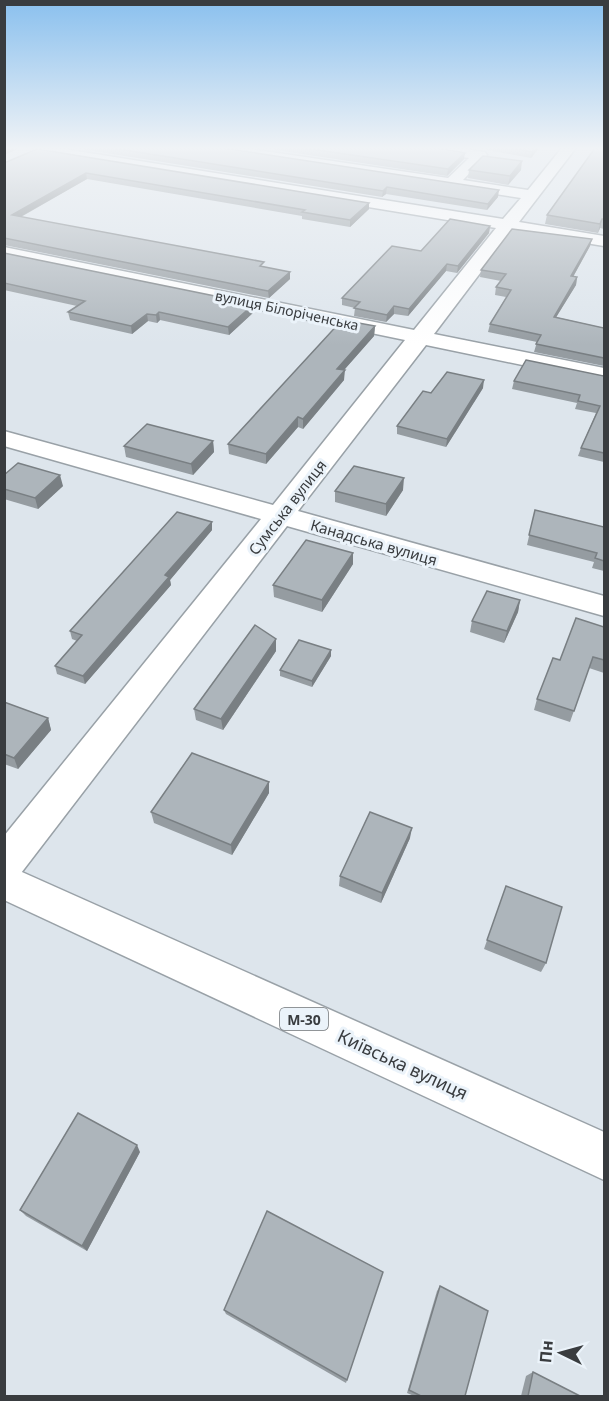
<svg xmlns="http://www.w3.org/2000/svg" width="609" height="1401" font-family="'Noto Sans',sans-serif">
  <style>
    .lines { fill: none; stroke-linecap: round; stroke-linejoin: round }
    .minor-casing { stroke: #99a1a7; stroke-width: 3 }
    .highway-casing { stroke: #99a1a7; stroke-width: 3 }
    .minor { fill: #fff; fill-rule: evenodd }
    .highway { fill: #fff; fill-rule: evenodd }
    .wall { fill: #959ca1 }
    .shaded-wall { fill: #797f83 }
    .building { fill: #adb5bb; stroke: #797f83; stroke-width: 1.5 }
    .labels { text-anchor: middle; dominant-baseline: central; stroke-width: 6; stroke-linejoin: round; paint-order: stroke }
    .far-street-label { font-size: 14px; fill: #393c3f; stroke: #ebf3fa }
    .shield { fill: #ebf3fa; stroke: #6e7377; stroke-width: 1.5 }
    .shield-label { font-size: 14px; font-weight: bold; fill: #393c3f }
    .street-label { font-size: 15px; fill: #393c3f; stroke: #ebf3fa }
    .near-street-label { font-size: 18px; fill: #393c3f; stroke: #ebf3fa }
  </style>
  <rect width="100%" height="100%" fill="#dde5ec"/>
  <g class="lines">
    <defs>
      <path id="minor" d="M33 149H64L503 219 521 198 225 153 218 149H251L448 178 469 158 438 153 431 149H465L485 152 487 155 463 180 528 190 561 149H575L519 222 604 236V246L512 231 434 334 604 368V382L426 345 298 511 604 596V616L287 526 18 877 4 882V836L261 519 4 446V431L273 505 405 340 4 257V247L414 330 496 228 40 153Z"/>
      <path id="highway" d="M4 864 604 1132V1180L4 900Z"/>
    </defs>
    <!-- minor casing -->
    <use href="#minor" class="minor-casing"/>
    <!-- highway casing -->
    <use href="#highway" class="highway-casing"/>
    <!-- minor -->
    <use href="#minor" class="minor"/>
    <!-- highway -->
    <use href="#highway" class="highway"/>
  </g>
  <!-- wall -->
  <g class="wall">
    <path d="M75 148H223L498 197 487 210 386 194 382 197Z"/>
    <path d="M263 148H438L464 159 447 176Z"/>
    <path d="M476 148H539L531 158Z"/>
    <path d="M604 148V229L600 228 598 233 545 224 547 215Z"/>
    <path d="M4 163 369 209 350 227 302 219V216L87 179 21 217 265 267 290 279 269 298 4 245Z"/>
    <path d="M469 170H521L508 185 468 178Z"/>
    <path d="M490 226 489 233 457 273 446 271 408 316 394 314 386 322 354 316 355 308 342 305V298L421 251Z"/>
    <path d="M590 246 573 277H577L576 285 556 317 604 328V366L534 352 537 342 488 332 490 324 506 297 495 295 496 287 501 281 480 277 481 270Z"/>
    <path d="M4 253 255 311 229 335 160 320 157 323 148 321 132 334 70 320 68 312 77 306 4 290Z"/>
    <path d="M375 326 374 336 344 370V380L303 429 298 427 266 464 229 454 228 444Z"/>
    <path d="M604 376V462L578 456 581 448 596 413 575 409 577 403 512 389 514 381Z"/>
    <path d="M483 388 446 447 397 434V426L431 393Z"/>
    <path d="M213 441 214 452 193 475 126 457 124 446Z"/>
    <path d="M4 475 63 486 38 509 4 499Z"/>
    <path d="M403 490 386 516 335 502V491Z"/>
    <path d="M535 510 604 527V571L592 568 594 562 527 545Z"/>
    <path d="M212 522V530L170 580 171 585 85 684 57 674 55 666 77 641 72 639 70 631Z"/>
    <path d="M353 553V564L322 612 274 597 273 585Z"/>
    <path d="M520 600 518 612 504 643 470 632 472 621Z"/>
    <path d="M604 627V673L589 668 570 722 534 710 537 699 560 660Z"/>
    <path d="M276 639V651L223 730 196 720 194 709Z"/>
    <path d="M331 650V656L312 687 280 676V670Z"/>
    <path d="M4 702 48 718 51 730 18 769 4 764Z"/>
    <path d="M269 782V793L232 855 154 823 151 812Z"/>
    <path d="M410 838 381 903 339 886 340 876Z"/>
    <path d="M506 886 546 963 541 972 484 949Z"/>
    <path d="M140 1152 87 1251 26 1216 20 1210Z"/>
    <path d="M383 1272 346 1383 226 1314 224 1310Z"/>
    <path d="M440 1286 465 1396H414L407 1393 437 1291Z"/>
    <path d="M533 1372 580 1396H521L526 1376Z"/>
  </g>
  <!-- shaded-wall -->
  <g class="shaded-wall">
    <path d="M5 148H20L4 155Z"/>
    <path d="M535 148H539L531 158 532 152Z"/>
    <path d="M465 153 464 159 447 176 448 169Z"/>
    <path d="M522 161 521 170 508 185 510 176Z"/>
    <path d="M86 173 87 179 13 221 12 215Z"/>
    <path d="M387 187 386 194 382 197 383 191Z"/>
    <path d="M499 190 498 197 487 210 488 204Z"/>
    <path d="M369 203V209L350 227V220Z"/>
    <path d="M602 219 600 228 598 233 600 224Z"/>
    <path d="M490 226 489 233 457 273 458 266Z"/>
    <path d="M592 239 590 246 569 284 571 276Z"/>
    <path d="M447 264 446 271 408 316 409 309Z"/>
    <path d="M290 272V279L269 298 268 291Z"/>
    <path d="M577 277 576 285 552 324 554 317Z"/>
    <path d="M254 304 255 311 229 335 228 327Z"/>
    <path d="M394 306V314L386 322 387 315Z"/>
    <path d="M159 312 160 320 157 323 156 315Z"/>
    <path d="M147 314 148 321 132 334 131 326Z"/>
    <path d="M375 326 374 336 337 378V369Z"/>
    <path d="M345 370 344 380 303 429V419Z"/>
    <path d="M484 380 483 388 446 447 447 439Z"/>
    <path d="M298 417V427L266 464V454Z"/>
    <path d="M213 441 214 452 193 475 191 464Z"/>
    <path d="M60 475 63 486 38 509 35 498Z"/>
    <path d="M404 478 403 490 386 516V504Z"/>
    <path d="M212 522V530L170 580 171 585 85 684 83 676 165 575Z"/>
    <path d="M353 553V564L322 612V600Z"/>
    <path d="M520 600 518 612 504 643 507 631Z"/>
    <path d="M276 639V651L223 730 221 719Z"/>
    <path d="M331 650V656L312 687V681Z"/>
    <path d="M48 718 51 730 18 769 14 758Z"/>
    <path d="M269 782V793L232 855 231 845Z"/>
    <path d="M412 828 410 838 381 903 382 893Z"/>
    <path d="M137 1145 140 1152 87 1251 82 1246Z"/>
  </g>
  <!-- building -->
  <g class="building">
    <path d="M112 148H223L499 190 488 204 387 187 383 191Z"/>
    <path d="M304 148H438L465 153 448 169Z"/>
    <path d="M513 148H535L532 152Z"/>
    <path d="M595 148H604V219H602L600 224 547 215Z"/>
    <path d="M37 149 369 203 350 220 302 212 305 210 86 173 12 215 264 262 260 266 290 272 268 291 4 238V163Z"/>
    <path d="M483 156 522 161 510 176 469 170Z"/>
    <path d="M450 219 490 226 458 266 447 264 409 309 394 306 387 315 354 308 360 302 342 298 392 246 421 251Z"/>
    <path d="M512 229 592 239 571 276 577 277 554 317 604 328V358L536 344 541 335 490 324 511 290 496 287 506 274 481 270Z"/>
    <path d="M4 253 254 304 228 327 159 312 156 315 147 314 131 326 68 312 85 301 4 283Z"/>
    <path d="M342 320 375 326 337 369 345 370 303 419 298 417 266 454 228 444Z"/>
    <path d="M526 360 604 376V453L581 448 600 406 578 401 580 395 514 381Z"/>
    <path d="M447 372 484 380 447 439 397 426 423 391 431 393Z"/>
    <path d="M147 424 213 441 191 464 124 446Z"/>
    <path d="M18 463 60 475 35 498 4 489V475Z"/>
    <path d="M354 466 404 478 386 504 335 491Z"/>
    <path d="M535 510 604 527V561L595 558 597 553 529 535Z"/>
    <path d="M177 512 212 522 165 575 169 577 83 676 55 666 82 635 70 631Z"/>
    <path d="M306 540 353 553 322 600 273 585Z"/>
    <path d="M487 591 520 600 507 631 472 621Z"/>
    <path d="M576 618 604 627V660L593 657 574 711 537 699 553 658 560 660Z"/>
    <path d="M255 625 276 639 221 719 194 709Z"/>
    <path d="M299 640 331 650 312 681 280 670Z"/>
    <path d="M4 702 48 718 14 758 4 754Z"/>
    <path d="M192 753 269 782 231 845 151 812Z"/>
    <path d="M370 812 412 828 382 893 340 876Z"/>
    <path d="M506 886 562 907 546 963 487 940Z"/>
    <path d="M78 1113 137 1145 82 1246 20 1210Z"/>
    <path d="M267 1211 383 1272 347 1380 224 1310Z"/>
    <path d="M440 1286 488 1311 465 1396H421L409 1390Z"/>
    <path d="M533 1372 580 1396H528Z"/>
  </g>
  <!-- sky -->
  <linearGradient id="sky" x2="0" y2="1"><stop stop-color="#8ac0ee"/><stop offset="0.43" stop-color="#f0f3f6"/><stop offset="1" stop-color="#f0f3f6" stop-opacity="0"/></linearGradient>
  <rect width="609" height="345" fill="url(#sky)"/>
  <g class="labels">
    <!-- far-street labels -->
    <g class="far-street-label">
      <text transform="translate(287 310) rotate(12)">вулиця Білоріченська</text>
    </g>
    <!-- shield labels -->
    <rect class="shield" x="280" y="1008" width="48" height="22" rx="4.5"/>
    <g class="shield-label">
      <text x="304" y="1019">М-30</text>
    </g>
    <!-- street labels -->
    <g class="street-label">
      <text transform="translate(287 507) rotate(-52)">Сумська вулиця</text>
      <text transform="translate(374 542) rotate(16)">Канадська вулиця</text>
    </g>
    <!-- near-street labels -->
    <g class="near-street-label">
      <text transform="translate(403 1064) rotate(25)">Київська вулиця</text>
    </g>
  </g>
  <!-- border -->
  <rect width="609" height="1401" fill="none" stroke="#393c3f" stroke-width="12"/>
  <!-- north arrow -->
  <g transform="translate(561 1353) rotate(275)" stroke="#ebf3fa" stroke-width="4.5" paint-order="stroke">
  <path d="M0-4.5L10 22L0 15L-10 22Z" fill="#393c3f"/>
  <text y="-9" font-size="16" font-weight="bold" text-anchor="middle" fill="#393c3f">Пн</text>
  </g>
</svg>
